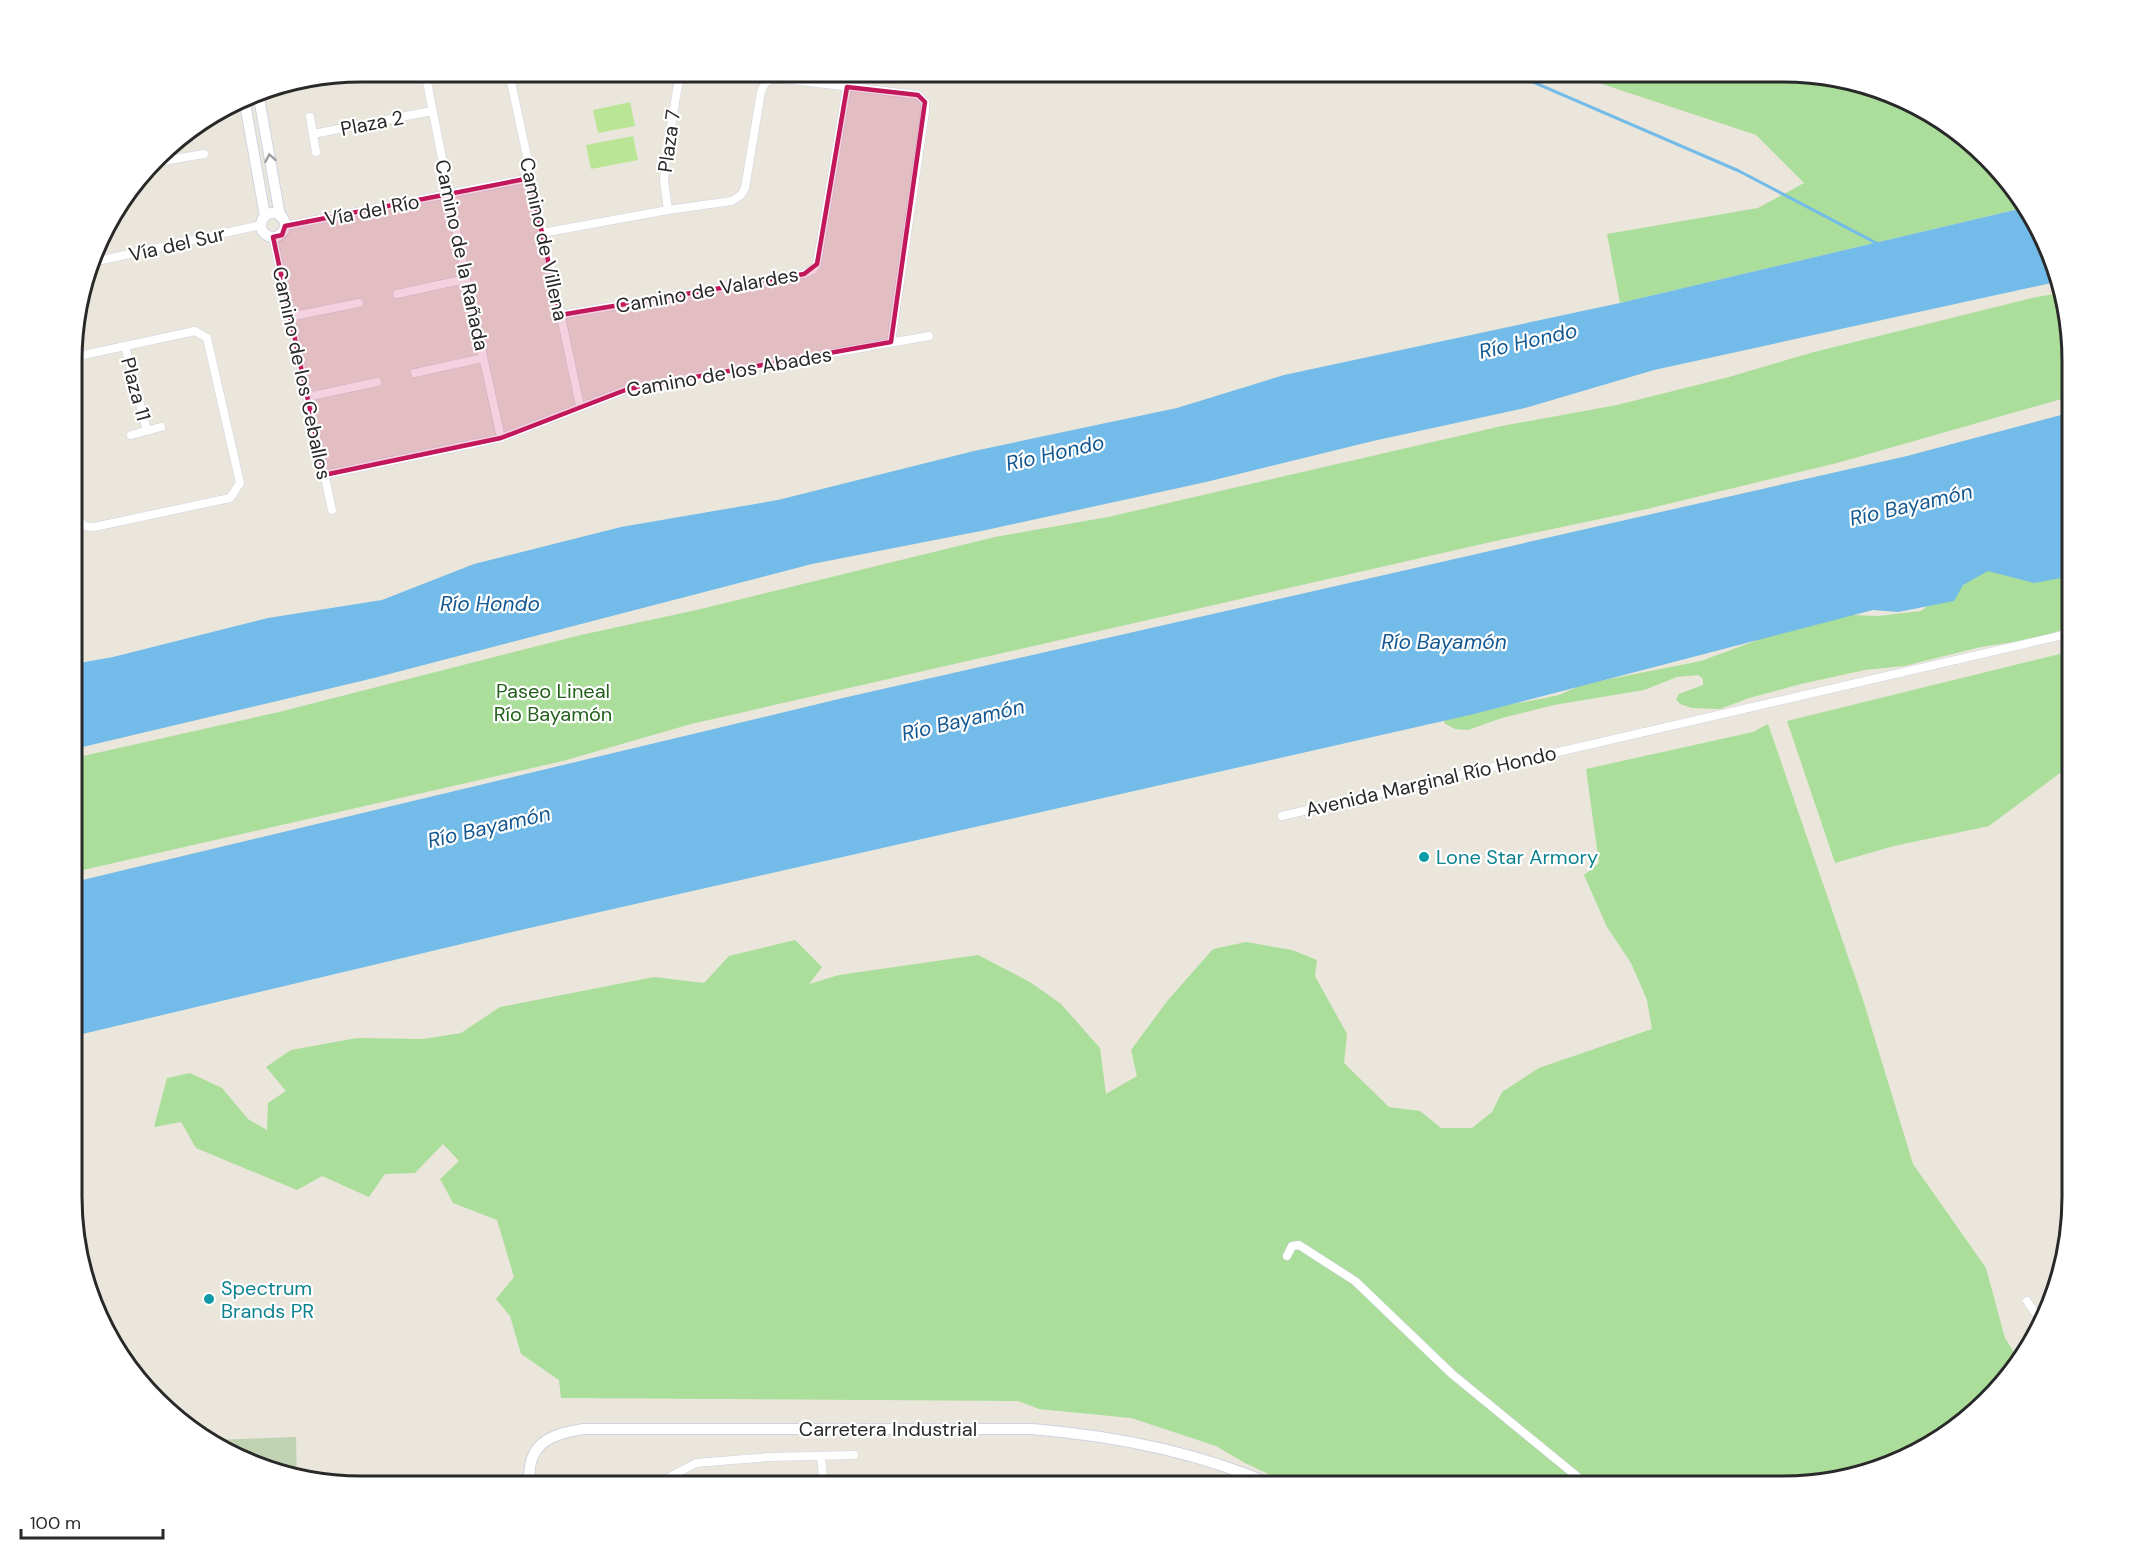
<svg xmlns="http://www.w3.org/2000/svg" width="2145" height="1559" font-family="'DM Sans',sans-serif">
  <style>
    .green { fill: #aade9a }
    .cemetery { fill: #bfd3b3 }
    .pitch { fill: #bbe596 }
    .water { fill: #73bbe8 }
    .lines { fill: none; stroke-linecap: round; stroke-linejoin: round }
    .stream { stroke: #73bbe8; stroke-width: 3 }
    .street-casing { stroke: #d1d2e1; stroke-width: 9 }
    .secondary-casing { stroke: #d1d2e1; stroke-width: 12 }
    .street { stroke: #fff; stroke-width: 8 }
    .secondary { stroke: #fff; stroke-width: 10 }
    .oneway { stroke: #9f9f9f }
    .marked { fill: #c2185b; fill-opacity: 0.2; stroke: #c2185b; stroke-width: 4.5; stroke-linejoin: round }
    .culture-dot { fill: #0f9aa8; stroke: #fff; stroke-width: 2 }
    .labels { text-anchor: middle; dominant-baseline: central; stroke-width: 4.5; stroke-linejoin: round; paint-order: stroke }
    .street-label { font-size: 20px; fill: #292929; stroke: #fff }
    .park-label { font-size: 20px; fill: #24611d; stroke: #fff }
    .culture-label { font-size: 20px; fill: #0d838f; stroke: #fff; text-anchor: start }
    .water-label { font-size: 21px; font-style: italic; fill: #145892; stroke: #fff }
    .rim { fill: none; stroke: #292929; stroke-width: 3 }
  </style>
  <rect width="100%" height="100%" fill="#eae6db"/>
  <!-- green -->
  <g class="green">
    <path d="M1569 73H1802L1877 87 1960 132 2023 208 1620 303 1607 234 1758 208 1804 183 1756 135Z"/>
    <path d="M2059 293 2072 343V396L1837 463 1647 509 1491 542 691 724 563 761 74 872V758L279 712 581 635 701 609 995 537 1108 517 1502 426 1617 405 1729 377 1814 352 2032 298Z"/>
    <path d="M2072 543V626L2045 636 2026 640 1981 647 1904 666 1865 670 1801 684 1749 698 1720 709 1692 708 1680 704 1676 699 1679 694 1703 685V679L1698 675 1677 677 1644 690 1554 705 1502 718 1468 730 1455 729 1444 723 1445 717 1545 698 1559 695 1584 684 1701 661 1766 637 1850 615 1878 616 1921 611 1972 572Z"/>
    <path d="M2072 651V764L1989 826 1894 846 1835 863 1787 721Z"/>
    <path d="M1768 724 1863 1000 1913 1164 1986 1268 2005 1338 2020 1362 2013 1374 1912 1457 1784 1487H1296L1245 1463 1216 1446 1131 1418 1039 1409 1018 1401 561 1398 559 1380 521 1354 510 1316 496 1299 514 1277 497 1220 453 1203 440 1179 459 1161 443 1144 415 1173 385 1174 369 1197 322 1176 297 1190 196 1148 181 1122 154 1127 167 1078 190 1073 222 1088 248 1119 267 1130 268 1103 286 1091 266 1067 291 1050 357 1038 423 1039 461 1033 500 1007 654 977 704 983 729 956 795 940 822 967 809 984 839 975 978 955 1030 982 1061 1004 1100 1048 1106 1094 1137 1076 1131 1050 1168 1000 1213 949 1246 942 1292 950 1317 960 1315 976 1347 1034 1344 1063 1389 1107 1420 1111 1441 1128H1472L1492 1112 1502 1092 1539 1068 1652 1029 1647 1000 1631 963 1607 927 1584 875 1599 863 1586 769 1753 732Z"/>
  </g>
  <!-- cemetery -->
  <path class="cemetery" d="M296 1437 297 1477 268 1472 209 1440Z"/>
  <!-- pitch -->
  <g class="pitch">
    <path d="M630 102 635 126 598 133 593 110Z"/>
    <path d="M633 136 638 160 591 169 586 145Z"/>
  </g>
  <!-- water -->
  <g class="water">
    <path d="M2023 208 2043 233 2056 282 1654 370 1525 408 1373 441 1206 482 986 530 812 564 374 678 74 749V664L113 657 268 618 382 600 474 564 621 527 778 500 974 451 1177 408 1284 375 1620 303Z"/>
    <path d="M2072 412V576L2034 583 1988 571 1963 585 1954 601 1898 612 1873 610 1474 714 525 929 74 1036V882L843 698 1907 456Z"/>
  </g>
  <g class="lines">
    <!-- stream -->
    <path class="stream" d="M1510 72 1739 171 1878 244"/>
    <defs>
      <g id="street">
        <path d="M425 72 466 279 501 438"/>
        <path d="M509 72 580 406"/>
        <path d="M310 117 316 152"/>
        <path d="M313 134 432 111"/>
        <path d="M157 162 204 154"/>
        <path d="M668 210 664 181 666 158 680 72"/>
        <path d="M285 226 530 178"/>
        <path d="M542 233 668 210 732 201 741 195 745 188 761 92 765 83 775 78 918 95 925 102V112L891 342"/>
        <path d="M273 237 332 510"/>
        <path d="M93 262 261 225"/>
        <path d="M397 294 466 279"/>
        <path d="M560 315 804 274 813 270 817 264 847 87"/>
        <path d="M289 317 359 303"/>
        <path d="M125 346 147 431"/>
        <path d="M74 357 195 331 207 338 240 483 230 498 94 527 83 526 74 506"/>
        <path d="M415 373 483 358"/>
        <path d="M307 397 377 382"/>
        <path d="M131 435 161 427"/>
        <path d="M324 475 501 438 628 389 929 336"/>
        <path d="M1282 816 2072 633"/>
        <path d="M1287 1256 1292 1246 1299 1245 1355 1281 1452 1374 1590 1487"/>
        <path d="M2027 1301 2042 1323"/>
        <path d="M821 1457 824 1487"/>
        <path d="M651 1487 696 1463 769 1457 854 1455"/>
      </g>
      <g id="secondary">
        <path d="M258 92 280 216"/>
        <path d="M244 98 265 216"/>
        <circle cx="273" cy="225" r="12"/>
        <path d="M530 1486C525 1445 548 1434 584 1429H1032C1116 1436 1200 1452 1277 1487"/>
      </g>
    </defs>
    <!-- street casing -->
    <use href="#street" class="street-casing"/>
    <!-- secondary casing -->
    <use href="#secondary" class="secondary-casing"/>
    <!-- street -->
    <use href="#street" class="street"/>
    <!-- secondary -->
    <use href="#secondary" class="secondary"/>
  </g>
  <!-- one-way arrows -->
  <defs><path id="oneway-chevron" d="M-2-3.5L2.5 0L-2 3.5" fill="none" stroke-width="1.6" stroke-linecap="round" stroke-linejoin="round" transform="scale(1.5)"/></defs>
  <use class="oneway" href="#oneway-chevron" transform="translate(270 158) rotate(-100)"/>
  <!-- marked area -->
  <path class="marked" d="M847 87 918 95 925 102 891 342 628 389 501 438 324 475 273 237 282 235 285 226 530 178 560 315 804 274 817 264Z"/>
  <!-- markers -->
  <g class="culture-dot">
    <circle cx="1424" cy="857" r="6"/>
    <circle cx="209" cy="1299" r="6"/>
  </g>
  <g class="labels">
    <!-- street labels -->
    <g class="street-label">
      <text transform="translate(372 123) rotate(-11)">Plaza 2</text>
      <text transform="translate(669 141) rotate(-82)">Plaza 7</text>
      <text transform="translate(372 210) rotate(-11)">Vía del Río</text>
      <text transform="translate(544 239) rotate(78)">Camino de Villena</text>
      <text transform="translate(177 244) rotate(-13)">Vía del Sur</text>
      <text transform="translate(462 255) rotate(78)">Camino de la Rañada</text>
      <text transform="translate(707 290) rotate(-10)">Camino de Valardes</text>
      <text transform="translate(729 372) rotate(-10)">Camino de los Abades</text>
      <text transform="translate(302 373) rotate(78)">Camino de los Ceballos</text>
      <text transform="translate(136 389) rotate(75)">Plaza 11</text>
      <text transform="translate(1431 781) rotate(-13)">Avenida Marginal Río Hondo</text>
      <text x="888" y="1429">Carretera Industrial</text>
    </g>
    <!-- park labels -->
    <g class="park-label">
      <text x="553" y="691">Paseo Lineal<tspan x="553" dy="23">Río Bayamón</tspan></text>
    </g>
    <!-- culture labels -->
    <g class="culture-label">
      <text x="1436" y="857">Lone Star Armory</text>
      <text x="221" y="1288">Spectrum<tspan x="221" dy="23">Brands PR</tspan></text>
    </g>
    <!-- water labels -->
    <g class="water-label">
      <text transform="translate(1528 341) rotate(-13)">Río Hondo</text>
      <text transform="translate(1055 453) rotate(-13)">Río Hondo</text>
      <text transform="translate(1911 505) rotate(-13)">Río Bayamón</text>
      <text x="490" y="604">Río Hondo</text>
      <text x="1444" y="642">Río Bayamón</text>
      <text transform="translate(963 720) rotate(-13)">Río Bayamón</text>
      <text transform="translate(489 827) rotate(-13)">Río Bayamón</text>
    </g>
  </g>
  <!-- crop -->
  <path d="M0 0H2145V1559H0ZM361 82H1783A279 279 0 0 1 2062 361V1197A279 279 0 0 1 1783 1476H361A279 279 0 0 1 82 1197V361A279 279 0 0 1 361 82Z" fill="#fff" fill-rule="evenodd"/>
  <path class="rim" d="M361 82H1783A279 279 0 0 1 2062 361V1197A279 279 0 0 1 1783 1476H361A279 279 0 0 1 82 1197V361A279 279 0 0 1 361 82Z"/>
  <!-- scale -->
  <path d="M21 1529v9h142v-9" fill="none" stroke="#292929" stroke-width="3"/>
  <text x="30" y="1529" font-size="18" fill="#292929" stroke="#ffffff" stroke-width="4.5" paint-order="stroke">100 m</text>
</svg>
